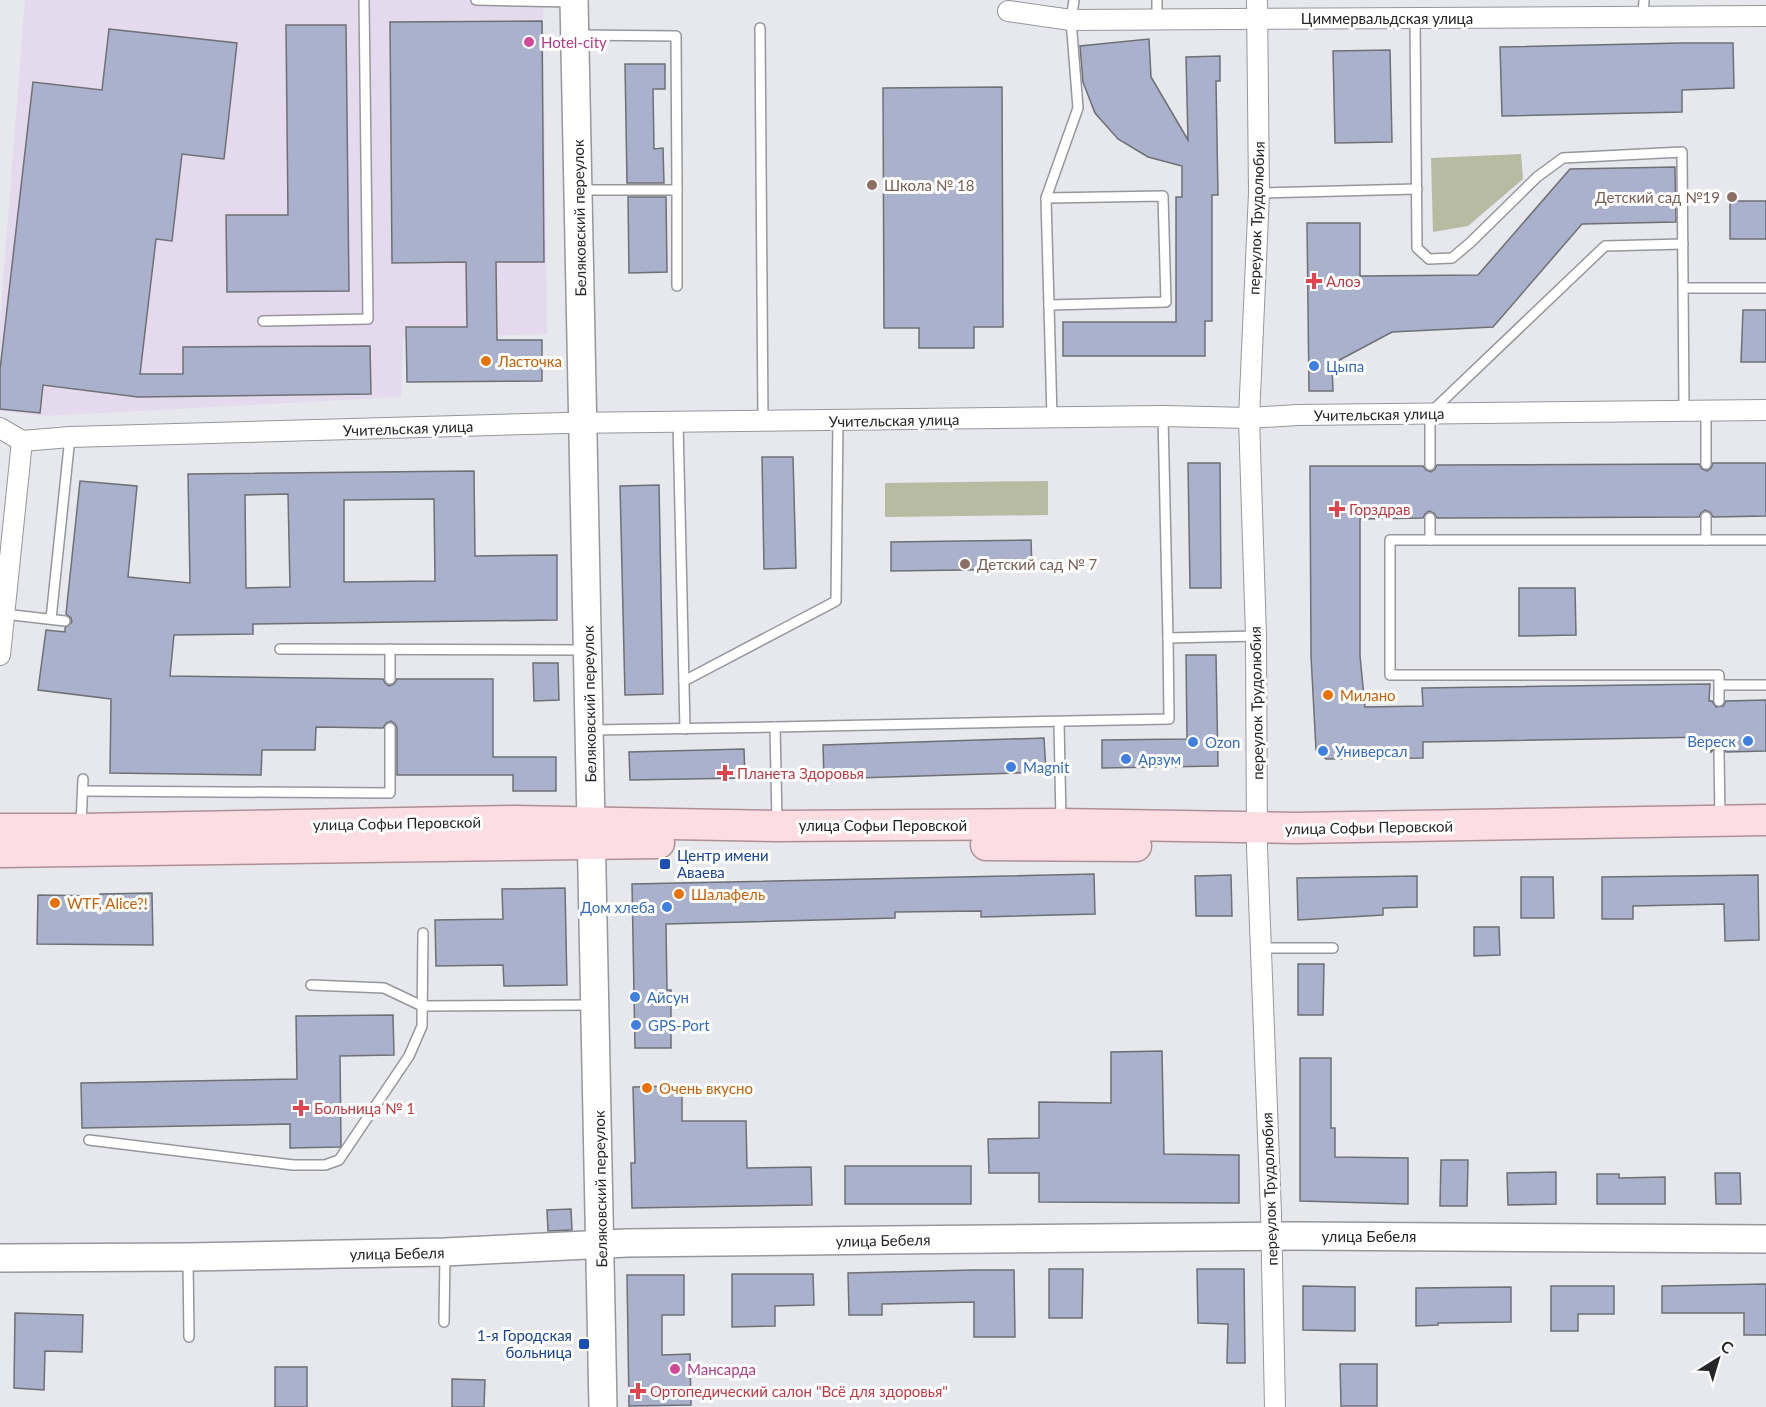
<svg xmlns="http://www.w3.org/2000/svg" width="1766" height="1407" font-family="Lato,sans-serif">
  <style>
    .industrial { fill: #e5d9ee }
    .green { fill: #b6bba2 }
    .building { fill: #a9b1cc; stroke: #6e7074; stroke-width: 1.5; fill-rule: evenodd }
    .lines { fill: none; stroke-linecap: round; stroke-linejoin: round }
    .lane-casing { stroke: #96979c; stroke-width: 12 }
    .street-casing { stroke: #96979c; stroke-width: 22 }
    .secondary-casing { stroke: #96979c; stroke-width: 30 }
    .primary-casing { stroke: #af8f96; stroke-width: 33 }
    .lane { stroke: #fff; stroke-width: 9 }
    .street { stroke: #fff; stroke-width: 20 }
    .secondary { stroke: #fff; stroke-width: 27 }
    .primary { stroke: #fcdde4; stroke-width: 30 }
    .hotel-dot { fill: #d1479c; stroke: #fff; stroke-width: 2 }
    .education-dot { fill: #8d6e63; stroke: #fff; stroke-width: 2 }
    .health-dot { fill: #e0444e; stroke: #fff; stroke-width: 2 }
    .food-dot { fill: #e8710a; stroke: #fff; stroke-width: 2 }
    .shop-dot { fill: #3f7fe0; stroke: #fff; stroke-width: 2 }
    .transit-dot { fill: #1a4fb4; stroke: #fff; stroke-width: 2 }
    .labels { text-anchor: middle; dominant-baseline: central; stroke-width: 6; stroke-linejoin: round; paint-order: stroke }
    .street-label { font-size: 15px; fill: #252628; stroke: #fff }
    .hotel-label { font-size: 15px; fill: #b23c85; stroke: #fff; text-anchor: start }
    .education-label { font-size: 15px; fill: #785e54; stroke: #fff; text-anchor: start }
    .health-label { font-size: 15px; fill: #be3a42; stroke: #fff; text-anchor: start }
    .food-label { font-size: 15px; fill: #c56008; stroke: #fff; text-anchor: start }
    .shop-label { font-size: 15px; fill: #366cbe; stroke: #fff; text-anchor: start }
    .transit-label { font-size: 15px; fill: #164399; stroke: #fff; text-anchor: start }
  </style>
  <rect width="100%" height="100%" fill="#e6e8ed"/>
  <!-- industrial -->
  <path class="industrial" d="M25 0H543L547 334 403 338 401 397 44 416 0 411V322Z"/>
  <!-- green -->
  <g class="green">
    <path d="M1521 154 1523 179 1468 226 1433 232 1431 158Z"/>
    <path d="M1048 481V515L885 517V483Z"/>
  </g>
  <!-- building -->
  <g class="building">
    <path d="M542 21 544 262H496L497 340H542V381L407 382 406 327H467L466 262 392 263 390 22Z"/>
    <path d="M286 25H346L349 291 227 292 226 215H288Z"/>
    <path d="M109 29 237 43 224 159 182 154 172 241 156 239 140 374H183V347L370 346 371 394 138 397 43 385 40 413 0 409V370L33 82 102 90Z"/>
    <path d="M1149 39 1151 77 1188 140 1186 57 1220 56V81H1216L1218 195H1212V321H1205V356H1063V322H1176V197H1182V166L1148 157 1118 139 1095 113 1083 82 1080 46Z"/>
    <path d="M1681 43H1733L1734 88 1682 90V112L1502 116 1500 47Z"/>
    <path d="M1390 50 1392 142 1335 143 1333 51Z"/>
    <path d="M625 64H665V89H653L654 149 663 148 664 183H627Z"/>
    <path d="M1002 87 1003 327H974V348H919V328H884L883 88Z"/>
    <path d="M1675 167 1676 222 1582 224 1493 327 1392 332 1332 364 1333 391H1309L1307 223H1360V276L1478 275 1570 169Z"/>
    <path d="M628 197H666L667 272 629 273Z"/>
    <rect x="1730" y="201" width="36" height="38"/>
    <path d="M1743 310H1766V362H1741Z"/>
    <path d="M762 457H793L796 568 764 569Z"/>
    <path d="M1188 463H1220L1221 588H1190Z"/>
    <path d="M1713 463H1766V516L1713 517 1710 512 1705 510 1701 513 1699 517 1437 518 1434 513 1429 511 1425 514 1423 518 1360 519V656L1365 707 1423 706 1422 688 1710 684 1709 701H1712L1716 707 1723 706 1726 701 1766 700V751L1726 752 1723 746 1718 745 1711 752 1710 737 1423 742V758L1326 759 1316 750 1311 656 1310 466H1423L1426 470 1431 472 1435 469 1437 465 1699 464 1702 469 1707 471 1711 468Z"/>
    <path d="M474 471 475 556 557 555V620L253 624V634L174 635 170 676 383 679 385 683 389 686 394 684 397 679H493V757H556V791H513V775H397V728L395 724 391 721 386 723 383 728 316 727 315 750H262L261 775 110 773 111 699 38 690 46 630 65 632V628L72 622 71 618 66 614 80 481 137 486 128 577 190 583 188 474ZM288 494 290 587 246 588 245 495ZM434 499 435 581 344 582V500Z"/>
    <path d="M659 485 663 694 625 695 620 486Z"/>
    <path d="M1031 540 1032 569 891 571V542Z"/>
    <path d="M1519 588H1575L1576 635 1519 636Z"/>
    <path d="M1186 655H1216L1218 766 1102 768V740L1187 739Z"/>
    <path d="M533 663H558L559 700 534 701Z"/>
    <path d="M1044 738 1046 772 824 779 823 745Z"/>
    <path d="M744 749 745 778 630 780 629 752Z"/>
    <path d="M1094 874 1095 914 981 917V911L895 912V918L666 924 667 990H671V1048H635L632 884Z"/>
    <path d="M1231 875 1232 916H1196L1195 876Z"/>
    <path d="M1758 875 1759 940 1725 941 1724 904 1633 906V919H1602V877Z"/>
    <path d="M1417 876V907L1383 908V915L1298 920 1297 878Z"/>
    <path d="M1521 877H1553L1554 918H1521Z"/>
    <path d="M565 888 567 985 504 986 503 965 436 966 435 920 503 919 502 889Z"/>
    <path d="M152 893 153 945 37 944 38 895 100 896V894Z"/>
    <path d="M1474 927H1499L1500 955 1474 956Z"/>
    <path d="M1298 964H1324L1323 1015H1298Z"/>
    <path d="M393 1015 394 1055 340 1056 341 1145 340 1147 290 1148V1124L82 1128 81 1083 297 1079 296 1016Z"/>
    <path d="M1162 1051 1164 1154 1239 1155V1203L1039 1202V1173H989L988 1139 1039 1138V1102L1111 1103V1052Z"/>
    <path d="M1300 1058H1331V1128H1335V1157L1408 1158V1204L1300 1201Z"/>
    <path d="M682 1086V1121H746L747 1168 811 1167 812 1205 632 1208 631 1163H635L633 1087Z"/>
    <path d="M1441 1160H1468L1467 1206H1440Z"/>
    <rect x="845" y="1166" width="126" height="38"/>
    <path d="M1556 1172V1204L1508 1205 1507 1173Z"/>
    <path d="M1715 1173H1740L1741 1204H1716Z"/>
    <path d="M1597 1174H1619V1178L1665 1177V1204H1597Z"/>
    <path d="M571 1209 572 1230 548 1231 547 1210Z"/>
    <path d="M1049 1269H1083L1082 1318H1049Z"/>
    <path d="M1197 1269H1244L1245 1363H1227L1228 1324 1198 1323Z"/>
    <path d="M974 1270H1014L1015 1337H974V1302L882 1304V1315H849L848 1273Z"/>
    <path d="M732 1274H813L814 1305 775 1306V1326L732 1327Z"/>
    <path d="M627 1275H684V1315H662V1355L690 1354 691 1405 629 1406Z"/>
    <path d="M1766 1284V1335H1744V1313H1662V1286Z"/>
    <path d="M1303 1286 1355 1287V1331L1303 1330Z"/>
    <path d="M1551 1286H1614V1314H1578V1331H1551Z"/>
    <path d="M1511 1287V1322L1438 1323V1325L1416 1326V1288Z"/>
    <path d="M15 1313 83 1315 82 1352 45 1351 44 1390 14 1388Z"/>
    <path d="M1340 1364H1377V1406H1341Z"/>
    <rect x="275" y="1367" width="32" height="40"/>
    <path d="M452 1379 485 1380 484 1407H452Z"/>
  </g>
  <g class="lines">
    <defs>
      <g id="lane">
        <path d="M476 0 572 2"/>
        <path d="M1157 0V19"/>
        <path d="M1643 16 1644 0"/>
        <path d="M1415 18 1417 248 1429 259 1452 258 1471 242 1537 177 1563 158 1682 152 1684 410"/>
        <path d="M760 28 763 421"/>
        <path d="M578 35 676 36 677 190"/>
        <path d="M581 190H677V286"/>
        <path d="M1259 193 1417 189"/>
        <path d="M1046 198 1049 305"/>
        <path d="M1684 288H1766"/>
        <path d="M263 321 368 319 364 0"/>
        <path d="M1706 410V464"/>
        <path d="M1163 416 1168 638"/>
        <path d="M1052 418 1049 305 1166 302 1163 196 1046 198 1078 108 1071 20 1074 0"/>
        <path d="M678 422 685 729"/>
        <path d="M1430 465V413L1605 246 1683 244"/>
        <path d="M1706 517V540"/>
        <path d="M1430 518V540H1390V675H1719V685H1766"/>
        <path d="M1430 540H1766"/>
        <path d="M4 614 65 621"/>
        <path d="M51 619 70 437"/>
        <path d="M280 649 585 650"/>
        <path d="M390 679V649"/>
        <path d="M684 681 836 601 838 420"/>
        <path d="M1719 685V701"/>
        <path d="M1059 722 1061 821"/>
        <path d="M592 730 775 727"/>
        <path d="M1719 752 1720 818"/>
        <path d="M83 791 390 793V728"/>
        <path d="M777 821 775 727 1169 719 1168 638 1256 636"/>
        <path d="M81 824 83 779"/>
        <path d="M1261 948H1333"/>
        <path d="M311 985 384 988 422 1006 591 1005"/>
        <path d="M89 1140 293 1165H325L339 1160 409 1056 422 1026 423 933"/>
        <path d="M188 1260 189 1337"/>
        <path d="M444 1322 445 1255"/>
      </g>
      <g id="street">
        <path d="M1257 0 1259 193 1249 418 1256 636 1257 847 1271 1213 1275 1407"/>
        <path d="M1008 11 1071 20 1766 16"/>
        <path d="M0 428 22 441"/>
        <path d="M22 441 70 437 565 423 1163 416 1249 418 1298 415 1766 410"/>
        <path d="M0 655 22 441"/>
      </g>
      <g id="secondary">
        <path d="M574 0 603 1407"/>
        <path d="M0 1258 188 1257 445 1252 627 1243 889 1240 1295 1236 1766 1239"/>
      </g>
      <g id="primary">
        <path d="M0 829H81L515 821 777 826 1061 824 1295 828 1766 820"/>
        <path d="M986 845 1136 846"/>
        <path d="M0 852 659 843"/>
      </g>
    </defs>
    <!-- lane casing -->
    <use href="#lane" class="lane-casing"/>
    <!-- street casing -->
    <use href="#street" class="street-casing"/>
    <!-- secondary casing -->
    <use href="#secondary" class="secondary-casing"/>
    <!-- primary casing -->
    <use href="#primary" class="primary-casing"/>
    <!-- lane -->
    <use href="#lane" class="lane"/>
    <!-- street -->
    <use href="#street" class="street"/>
    <!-- secondary -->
    <use href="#secondary" class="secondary"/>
    <!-- primary -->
    <use href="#primary" class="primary"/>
  </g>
  <!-- markers -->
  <g class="hotel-dot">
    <circle cx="529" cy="42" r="6"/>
    <circle cx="675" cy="1369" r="6"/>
  </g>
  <g class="education-dot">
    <circle cx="872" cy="185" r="6"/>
    <circle cx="1732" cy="197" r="6"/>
    <circle cx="965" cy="564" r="6"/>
  </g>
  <g class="health-dot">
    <path d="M1311 272h6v6h6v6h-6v6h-6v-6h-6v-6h6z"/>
    <path d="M1334 500h6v6h6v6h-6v6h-6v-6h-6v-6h6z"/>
    <path d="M722 764h6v6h6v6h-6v6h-6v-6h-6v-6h6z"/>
    <path d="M298 1099h6v6h6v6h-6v6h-6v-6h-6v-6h6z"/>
    <path d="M635 1382h6v6h6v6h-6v6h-6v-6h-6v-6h6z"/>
  </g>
  <g class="food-dot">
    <circle cx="486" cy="361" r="6"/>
    <circle cx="1328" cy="695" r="6"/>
    <circle cx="679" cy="894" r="6"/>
    <circle cx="55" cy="903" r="6"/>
    <circle cx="647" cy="1088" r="6"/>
  </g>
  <g class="shop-dot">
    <circle cx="1314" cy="366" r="6"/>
    <circle cx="1748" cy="741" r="6"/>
    <circle cx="1193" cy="742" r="6"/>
    <circle cx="1323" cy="751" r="6"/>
    <circle cx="1126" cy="759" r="6"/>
    <circle cx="1011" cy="767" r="6"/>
    <circle cx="667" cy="907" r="6"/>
    <circle cx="635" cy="997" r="6"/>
    <circle cx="636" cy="1025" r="6"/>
  </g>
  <g class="transit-dot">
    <rect x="659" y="858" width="12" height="12" rx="3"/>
    <rect x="578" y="1338" width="12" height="12" rx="3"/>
  </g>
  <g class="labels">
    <!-- street labels -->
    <g class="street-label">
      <text x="1387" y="18">Циммервальдская улица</text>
      <text transform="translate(579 218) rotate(-91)">Беляковский переулок</text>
      <text transform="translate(1256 218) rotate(-88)">переулок Трудолюбия</text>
      <text transform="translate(1379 414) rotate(-1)">Учительская улица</text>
      <text transform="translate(894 420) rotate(-1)">Учительская улица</text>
      <text transform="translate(408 428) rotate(-2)">Учительская улица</text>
      <text transform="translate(1256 703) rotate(-91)">переулок Трудолюбия</text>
      <text transform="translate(589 704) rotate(-91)">Беляковский переулок</text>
      <text transform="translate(397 823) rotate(-1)">улица Софьи Перовской</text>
      <text x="883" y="825">улица Софьи Перовской</text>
      <text transform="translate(1369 827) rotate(-1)">улица Софьи Перовской</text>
      <text transform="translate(600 1189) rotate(-91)">Беляковский переулок</text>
      <text transform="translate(1269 1189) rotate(-92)">переулок Трудолюбия</text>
      <text x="1369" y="1236">улица Бебеля</text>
      <text transform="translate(883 1240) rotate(-1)">улица Бебеля</text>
      <text transform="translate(397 1253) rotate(-1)">улица Бебеля</text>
    </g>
    <!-- hotel labels -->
    <g class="hotel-label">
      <text x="541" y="42">Hotel-city</text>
      <text x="687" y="1369">Мансарда</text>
    </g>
    <!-- education labels -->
    <g class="education-label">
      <text x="884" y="185">Школа № 18</text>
      <text x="1720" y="197" text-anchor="end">Детский сад №19</text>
      <text x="977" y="564">Детский сад № 7</text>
    </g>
    <!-- health labels -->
    <g class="health-label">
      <text x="1326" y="281">Алоэ</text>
      <text x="1349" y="509">Горздрав</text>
      <text x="737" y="773">Планета Здоровья</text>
      <text x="314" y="1108">Больница № 1</text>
      <text x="650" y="1391">Ортопедический салон "Всё для здоровья"</text>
    </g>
    <!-- food labels -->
    <g class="food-label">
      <text x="498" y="361">Ласточка</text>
      <text x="1340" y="695">Милано</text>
      <text x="691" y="894">Шалафель</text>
      <text x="67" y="903">WTF, Alice?!</text>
      <text x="659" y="1088">Очень вкусно</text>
    </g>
    <!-- shop labels -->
    <g class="shop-label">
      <text x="1326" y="366">Цыпа</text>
      <text x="1736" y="741" text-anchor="end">Вереск</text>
      <text x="1205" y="742">Ozon</text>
      <text x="1335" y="751">Универсал</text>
      <text x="1138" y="759">Арзум</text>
      <text x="1023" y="767">Magnit</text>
      <text x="655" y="907" text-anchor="end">Дом хлеба</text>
      <text x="647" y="997">Айсун</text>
      <text x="648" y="1025">GPS-Port</text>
    </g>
    <!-- transit labels -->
    <g class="transit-label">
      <text x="677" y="855">Центр имени<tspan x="677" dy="17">Аваева</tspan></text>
      <text x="572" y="1335" text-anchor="end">1-я Городская<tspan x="572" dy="17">больница</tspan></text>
    </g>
  </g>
  <!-- north arrow -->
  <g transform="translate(1718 1359) rotate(37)" stroke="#ffffff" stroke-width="4.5" paint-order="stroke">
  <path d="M0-4.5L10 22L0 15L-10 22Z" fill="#252628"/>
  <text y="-9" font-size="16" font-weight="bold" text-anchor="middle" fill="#252628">С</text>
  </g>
</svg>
